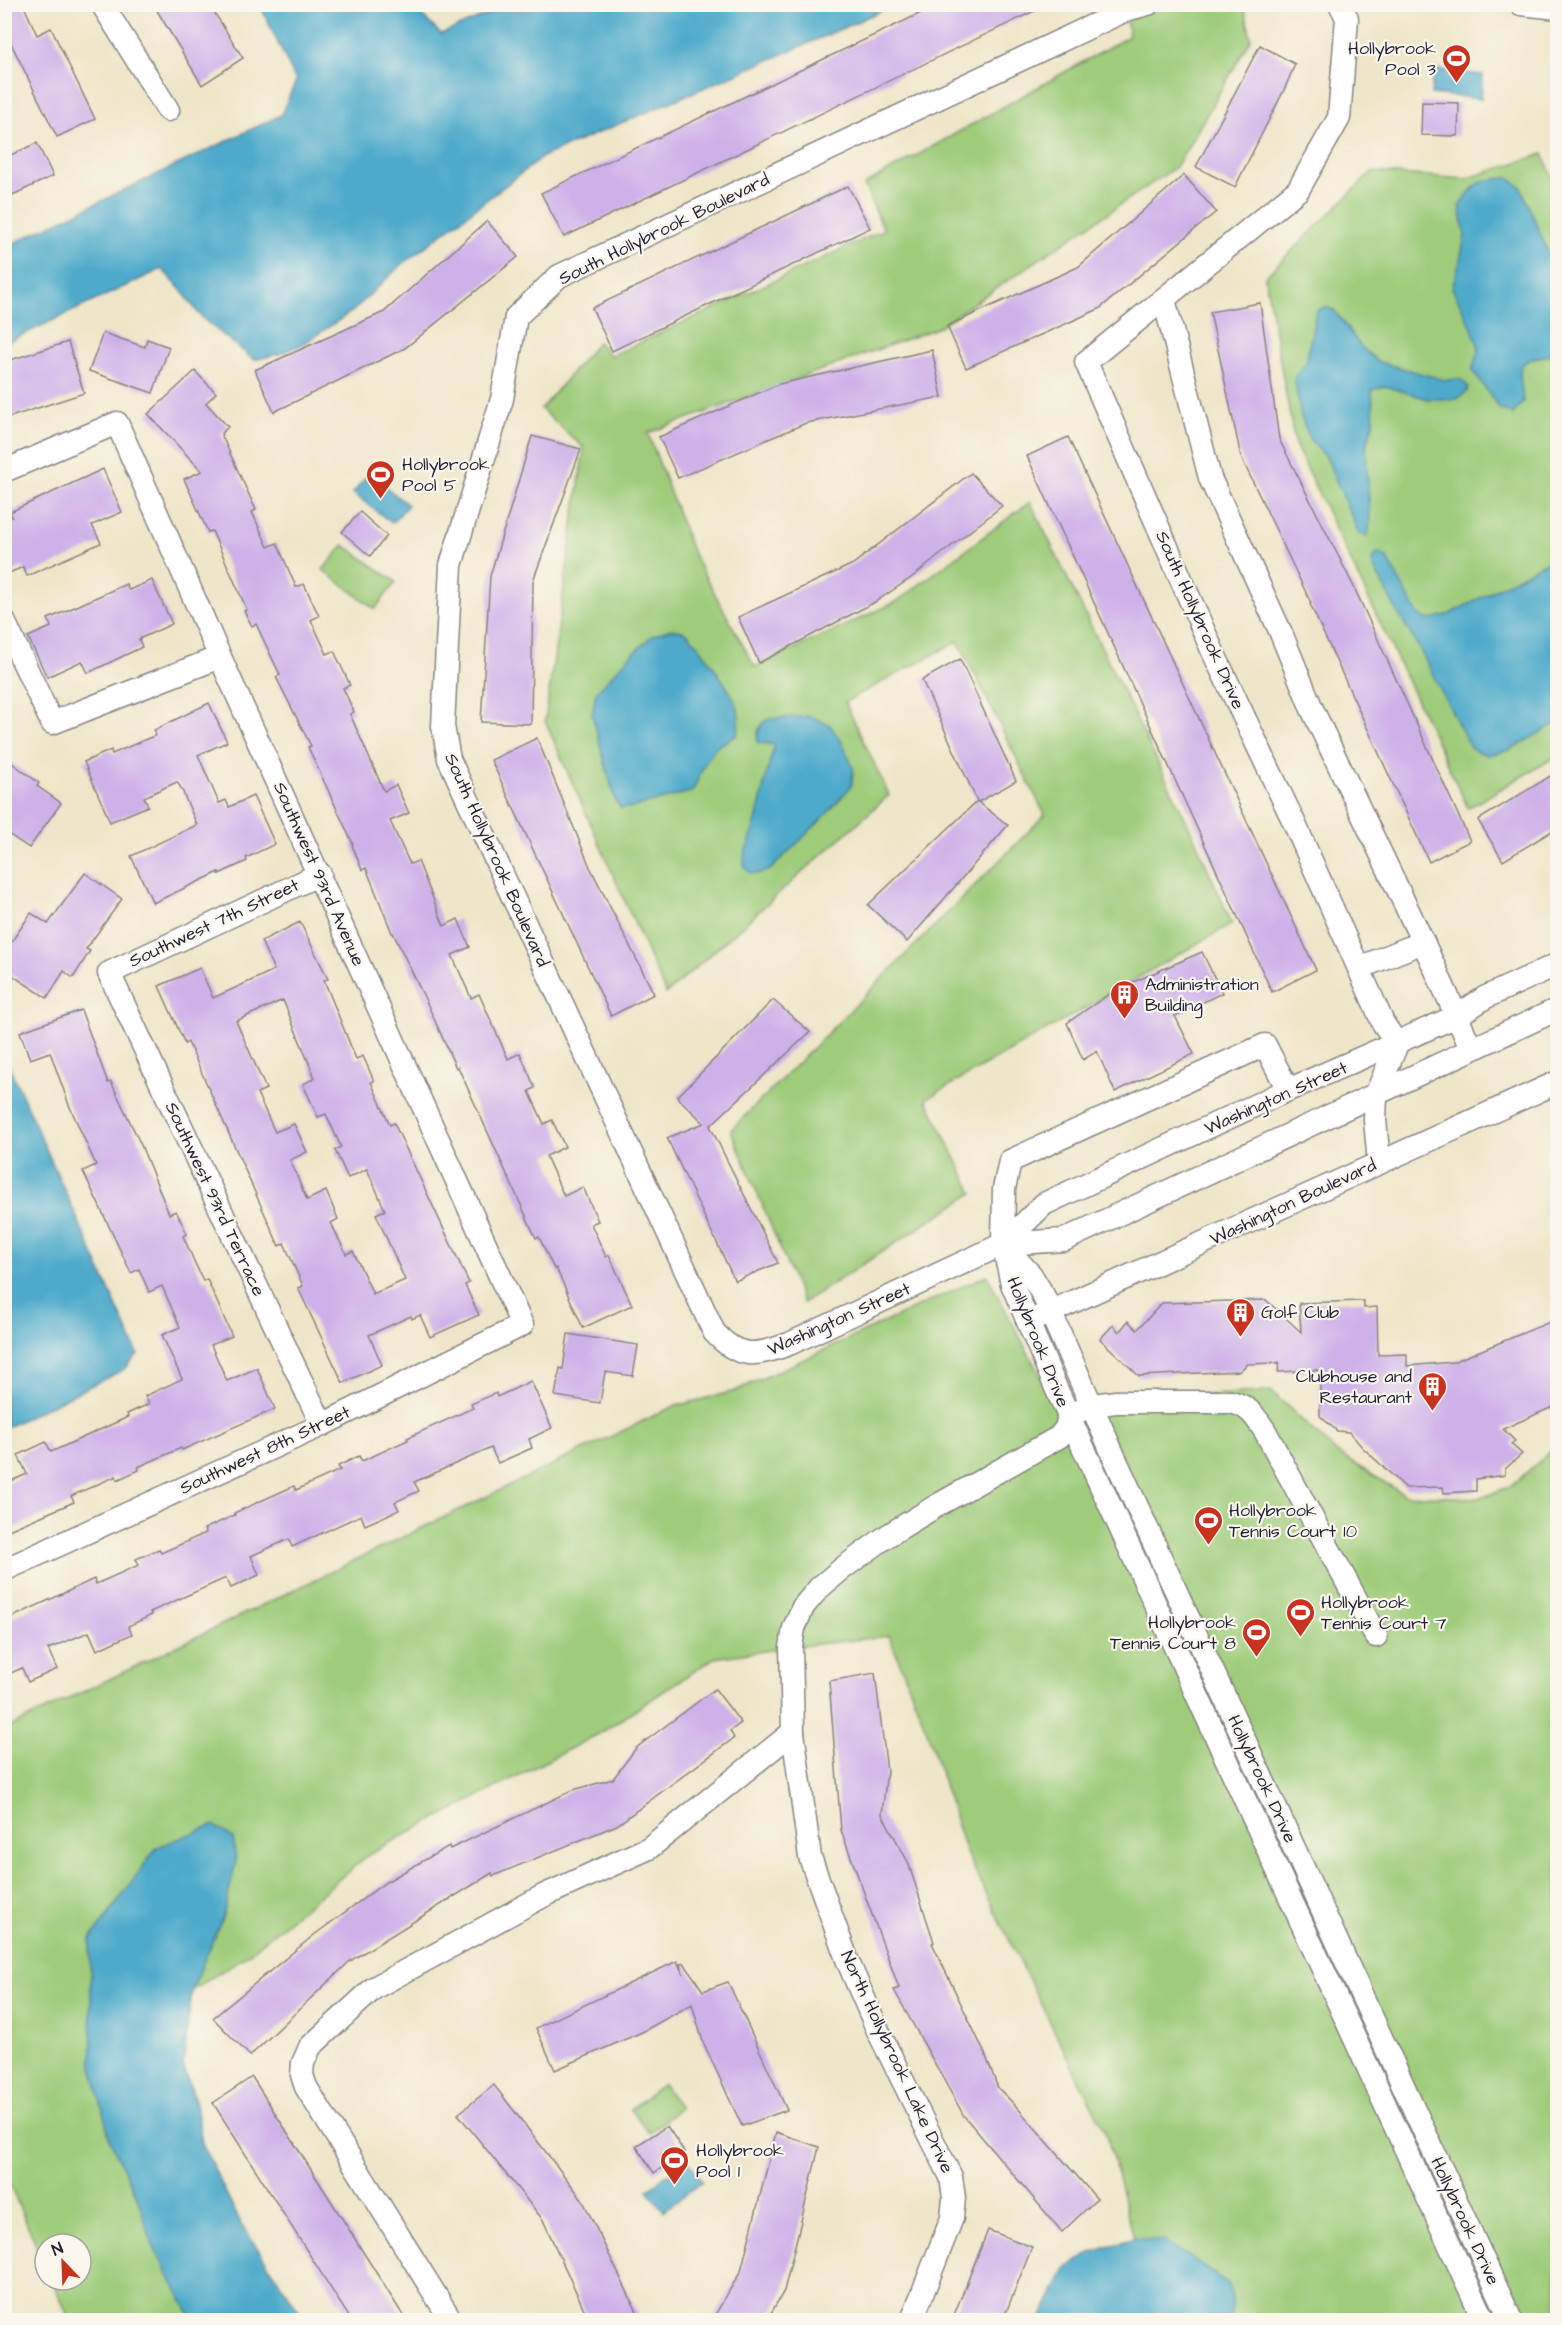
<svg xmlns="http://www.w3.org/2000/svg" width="1562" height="2325" font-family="'Architects Daughter',sans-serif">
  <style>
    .green { fill: #9ecc7a; stroke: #60775a; stroke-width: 1.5 }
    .water { fill: #4daacb; stroke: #386683; stroke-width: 1.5 }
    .building { fill: #cdb1e9; fill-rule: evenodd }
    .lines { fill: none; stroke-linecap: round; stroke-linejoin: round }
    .minor-casing { stroke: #888482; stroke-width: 25 }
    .minor { stroke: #fff; stroke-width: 22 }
    .labels { text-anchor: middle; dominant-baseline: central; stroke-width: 4.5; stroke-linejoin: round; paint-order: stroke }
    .poi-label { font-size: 18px; fill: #22223b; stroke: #fbf7ec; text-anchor: start }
    .street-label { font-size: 18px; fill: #22223b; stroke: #fbf7ec }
  </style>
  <rect width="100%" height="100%" fill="#fbf7ec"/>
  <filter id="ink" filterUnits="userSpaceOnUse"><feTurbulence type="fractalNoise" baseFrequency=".0167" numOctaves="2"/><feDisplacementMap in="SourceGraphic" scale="12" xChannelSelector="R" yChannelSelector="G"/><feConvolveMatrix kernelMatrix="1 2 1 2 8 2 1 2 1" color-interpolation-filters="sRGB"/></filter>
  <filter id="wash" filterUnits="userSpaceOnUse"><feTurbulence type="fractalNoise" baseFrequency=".008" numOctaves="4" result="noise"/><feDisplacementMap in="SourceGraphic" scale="24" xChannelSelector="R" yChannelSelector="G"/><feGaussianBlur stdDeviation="1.35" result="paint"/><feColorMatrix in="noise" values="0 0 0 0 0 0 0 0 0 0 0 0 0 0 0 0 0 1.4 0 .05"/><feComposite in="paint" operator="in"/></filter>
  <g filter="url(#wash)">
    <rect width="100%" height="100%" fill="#efe6c9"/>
    <!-- green -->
    <g class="green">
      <path d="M1124 5H1244L1251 39 1176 167 937 328 648 433 693 554 755 667 896 602 1030 502 1191 830 1232 924 926 1099 973 1193 803 1303 731 1130 1045 815 958 641 845 702 889 795 666 994 545 721 584 448 541 409 598 342 611 356 884 230 864 185 1129 36Z"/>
      <path d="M1543 154 1557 188V756L1468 808 1295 444 1265 277 1372 172 1466 179Z"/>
      <path d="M344 545 396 582 375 609 323 570Z"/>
      <path d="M987 1275 1053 1400 1064 1405 1271 1391 1338 1454 1405 1495 1480 1498 1511 1486 1551 1451 1557 1439V2320H1040L1066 2269 1090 2253 1134 2238 1107 2136 966 1853 927 1731 889 1636 791 1647 714 1658 602 1732 372 1852 246 1956 192 1990 183 2065 196 2104 202 2144 241 2224 305 2320H70L52 2280H81V2244H45V2265L5 2174 4 1730 672 1407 735 1391Z"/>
      <path d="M663 2084 680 2108 649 2133 631 2109Z"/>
    </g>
    <!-- water -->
    <g class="water">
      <path d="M260 5H411L441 34 510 5H894L823 37 544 156 400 266 353 311 303 344 279 354 254 360 202 318 181 290 162 269 5 343V247L281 115 296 81Z"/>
      <path d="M1434 69 1483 75 1481 99 1431 94Z"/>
      <path d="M1509 178 1521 187 1557 274V354L1532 358 1521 365 1520 373 1523 402 1513 414 1501 410 1472 370 1479 348 1471 326 1452 288 1459 265 1465 236 1460 205C1475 182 1481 179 1509 178Z"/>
      <path d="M1324 307 1334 310 1362 348 1379 362 1445 380 1460 379 1468 386 1467 392 1457 399H1428L1385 386 1372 390 1374 421 1366 448 1370 523 1368 536 1359 534 1326 457 1310 440 1301 417 1294 378 1306 363 1316 311Z"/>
      <path d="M369 473 408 505 392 523 353 493Z"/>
      <path d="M1378 553 1387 558 1418 614 1428 620 1450 614 1546 562 1557 559V723L1510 750 1487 755 1471 749 1419 648 1399 615 1373 566 1372 559Z"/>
      <path d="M671 629C675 630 682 630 685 632 697 639 732 693 737 706 740 716 739 725 737 735L716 747 703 767 693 791 631 808H620L615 800 592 715 596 692 629 657 653 635Z"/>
      <path d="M810 716 830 725 843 744 853 768 852 785 826 815 770 870C762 873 750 878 745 867 741 859 747 848 750 840 762 809 763 776 775 745L757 742C757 732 760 723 769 719Z"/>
      <path d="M4 1055 138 1354 123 1370 5 1428Z"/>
      <path d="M214 1825 233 1838 236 1861 224 1913 192 1990 183 2065 196 2104 202 2144 241 2224 305 2320H193L153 2246 138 2199 110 2140 92 2067 90 1940 157 1847Z"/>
      <path d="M687 2160 702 2181 664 2211 647 2190Z"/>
      <path d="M1135 2238 1166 2242 1229 2284 1232 2297 1231 2315 1233 2320H1040L1066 2269 1090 2253Z"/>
    </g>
    <g id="blocks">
      <!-- building -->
      <g class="building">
        <path d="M4 4H23L37 35 51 28 95 119 57 137 4 29Z"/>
        <path d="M153 4H209L243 58 202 85Z"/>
        <path d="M940 4H1049L564 237 541 193Z"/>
        <path d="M1260 45 1295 64 1285 88 1235 187 1196 167Z"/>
        <path d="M1422 102 1459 103 1458 136 1421 135Z"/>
        <path d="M37 143 53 176 4 199V158Z"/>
        <path d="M1184 175 1216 212 1099 309 966 368 947 326 1078 267Z"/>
        <path d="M848 186 870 228 612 351 592 308Z"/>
        <path d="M487 221 518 257 405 348 274 412 255 370 384 312Z"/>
        <path d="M1260 303 1279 439 1353 585 1470 841 1429 862 1310 604 1311 603 1241 457 1210 312Z"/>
        <path d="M103 333 145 347 147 339 169 347 153 393 89 371Z"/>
        <path d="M68 342 84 393 4 419V362Z"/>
        <path d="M932 350 942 397 806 423 678 478 659 437 779 384Z"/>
        <path d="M195 371 216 393 206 403 228 427 221 434 256 510 252 512 268 547 277 543 296 587 304 584 319 616 311 620 327 654 334 651 350 685 343 688 354 712 350 714 384 791 396 785 409 813 390 821 410 864 418 861 444 926 458 919 470 947 452 955 471 998 479 994 508 1059 520 1053 535 1088 529 1091 544 1124 552 1120 565 1147 546 1156 564 1196 583 1187 598 1221 591 1224 606 1257 609 1255 632 1305 583 1328 556 1268 554 1269 539 1237 536 1238 458 1067 456 1068 427 1003 393 933H392L366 868 362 870 352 845 353 844 308 747 311 746 276 677 280 675 256 624 252 626 244 611 247 610 212 531 208 532 184 479 202 471 148 414Z"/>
        <path d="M532 436 581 449 533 581 531 724 481 722 490 576Z"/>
        <path d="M1068 437 1316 970 1272 992 1027 456Z"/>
        <path d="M103 469 122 512 92 525 101 543 27 576 23 567 4 575V520L12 517 10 512Z"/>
        <path d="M971 473 1002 506 911 578 875 602 759 663 738 617 853 564Z"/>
        <path d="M360 512 387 536 370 556 342 532Z"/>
        <path d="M152 580 172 624 139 639 142 647 88 673 82 661 47 677 28 637 51 627 48 619 126 584 129 590Z"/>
        <path d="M960 659 1016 781 978 802 1008 825 907 942 868 905 977 801 922 680Z"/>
        <path d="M209 703 227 742 198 755 219 803 226 800 229 807 253 796 275 844 246 858 247 861 219 874V872L153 903 131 856 197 825 181 788 177 782 144 797 148 806 110 822 84 762 111 750 112 754 156 735 154 730Z"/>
        <path d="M537 738 590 867 654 994 611 1016 491 760Z"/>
        <path d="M12 763 39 783 37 786 61 803 29 848 4 831V773Z"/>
        <path d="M1557 772V828L1503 861 1478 820Z"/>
        <path d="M85 873 122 899 86 949 90 951 73 978 64 971 47 998 4 970V953L31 913 48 924Z"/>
        <path d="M300 922 328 979 324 980 356 1059 363 1056 374 1081 371 1082 390 1125 394 1123 469 1283 465 1285 479 1315 430 1337 420 1315 412 1319 411 1316 369 1335 382 1365 343 1383 298 1288 303 1286 284 1243 279 1246 188 1042 185 1044 159 986 200 968 213 998 255 979 274 970 261 941ZM283 1000 315 1078 303 1084 318 1117 326 1114 341 1147 335 1150 348 1178 367 1169 385 1210 376 1214 405 1280 373 1294 353 1251 346 1254 331 1223 338 1219 326 1191 307 1200 290 1160 307 1152 294 1124 275 1132 257 1093 266 1089 236 1021Z"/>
        <path d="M1202 952 1222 993 1175 1016 1194 1054 1115 1092 1097 1051 1083 1060 1067 1023 1115 990Z"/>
        <path d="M773 1000 810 1032 710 1126 778 1263 735 1281 667 1138 704 1123 677 1097Z"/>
        <path d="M81 1010 108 1083 111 1082 141 1145 169 1214 176 1211 187 1234 183 1236 203 1281 207 1279 232 1336 211 1345 227 1381 257 1368 275 1409 182 1450 181 1448 138 1467 139 1470 117 1480 116 1476 71 1496 74 1502 4 1532V1484L27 1474 18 1455 46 1442 51 1452 128 1417 127 1414 149 1404 145 1396 182 1379 162 1335 180 1327 162 1286 149 1292 139 1269 131 1273 83 1171 96 1165 69 1105 50 1052 30 1059 20 1032Z"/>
        <path d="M1266 1300 1301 1332 1299 1303 1364 1301V1308L1377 1307 1378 1355 1407 1354V1366L1453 1362 1557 1319V1405L1503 1429 1515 1441 1511 1444 1522 1454 1505 1469V1475L1476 1479V1491L1444 1493 1443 1487 1406 1488 1363 1448 1349 1432 1337 1431 1320 1416V1370L1278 1372 1279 1363 1247 1364 1240 1371 1139 1376 1100 1339 1113 1325 1119 1332 1128 1321 1137 1330 1162 1303Z"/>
        <path d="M568 1334 638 1345 633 1376 605 1372 600 1403 555 1396 560 1368 563 1369Z"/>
        <path d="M531 1381 552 1428 529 1439 532 1448 498 1463 491 1448 414 1482 419 1491 395 1502 399 1510 365 1525 361 1515 292 1547 289 1539 251 1556 259 1575 231 1588 226 1578 150 1612 152 1615 128 1626 132 1634 97 1650 89 1632 48 1649 57 1669 28 1682 22 1668 4 1676V1621L94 1579 96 1584 139 1565 136 1559 159 1549 161 1553 206 1533 204 1529 235 1515 234 1513 294 1486 296 1490 340 1470 338 1466 359 1456 362 1461 408 1440 407 1438 473 1408 471 1404 496 1393 497 1397Z"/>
        <path d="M875 1673 887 1771 882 1814 908 1862 934 1942 932 1943 985 2054 998 2088 1015 2105 1097 2199 1062 2232 964 2116 894 1990 899 1988 841 1830 829 1681Z"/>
        <path d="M715 1689 741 1723 730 1731 734 1738 617 1825 493 1876 492 1873 350 1961 250 2056 213 2018 314 1935 386 1882 449 1846 450 1849 573 1790 613 1779 636 1748Z"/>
        <path d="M677 1961 683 1974 680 1964 684 1963 703 1991 728 1982 787 2110 742 2126 703 2042 692 2004 642 2032 555 2070 536 2028Z"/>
        <path d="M252 2077 331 2201 406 2320H351L213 2103Z"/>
        <path d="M494 2085 582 2199 641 2320H589L543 2220 458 2114Z"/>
        <path d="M667 2126 685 2153 654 2173 636 2146Z"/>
        <path d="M776 2132 819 2147 784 2291 767 2320H712L741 2271Z"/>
        <path d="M988 2230 1032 2247 1003 2320H952Z"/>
      </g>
    </g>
  </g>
  <g filter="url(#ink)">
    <use href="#blocks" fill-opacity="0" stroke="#888482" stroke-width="1.5"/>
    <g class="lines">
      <defs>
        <g id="minor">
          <path d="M102 4 168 110"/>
          <path d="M1148 4 1126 10 559 276 516 317 502 399 451 565 443 726 449 759 714 1332C739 1360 756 1356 789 1344L1003 1244 1044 1204 1288 1090 1457 1016 1486 997 1558 964"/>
          <path d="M1340 4 1347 18 1339 118 1298 190 1086 362 1213 652 1293 820 1383 1023 1397 1044 1376 1095 1375 1120 1379 1163"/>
          <path d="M1521 4 1558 8"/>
          <path d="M1164 299 1210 478 1281 633 1312 709 1423 942 1471 1048"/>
          <path d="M4 471 117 423 220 657 522 1325 322 1425 4 1570"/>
          <path d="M4 621 52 723 220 657"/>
          <path d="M320 874 109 973 322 1425"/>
          <path d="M1359 968 1423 942"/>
          <path d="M1288 1090 1265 1045 1010 1161 1004 1189 1003 1244 1012 1284 1056 1388 1484 2320"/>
          <path d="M1003 1244 1064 1240 1558 1009"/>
          <path d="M1004 1246 1031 1275 1043 1295 1112 1452 1511 2320"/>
          <path d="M1037 1318 1558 1082"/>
          <path d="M451 2320 306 2087 302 2075 303 2063 310 2047 374 1988 543 1896 649 1848 793 1732"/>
          <path d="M912 2320 952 2218 954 2198 951 2177 879 2033 848 1962 810 1857 793 1732 791 1647 794 1628 803 1607 819 1588 843 1568 887 1536 938 1505 1059 1437 1066 1428 1069 1416 1092 1405 1116 1402H1231C1249 1406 1255 1416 1265 1431L1376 1636"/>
        </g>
      </defs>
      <!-- minor casing -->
      <use href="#minor" class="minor-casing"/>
      <!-- minor -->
      <use href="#minor" class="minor"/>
    </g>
  </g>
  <!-- icons -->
  <defs>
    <symbol id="stadium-pin" viewBox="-11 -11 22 30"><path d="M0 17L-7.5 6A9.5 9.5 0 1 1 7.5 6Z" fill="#c8321e" stroke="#fbf7ec"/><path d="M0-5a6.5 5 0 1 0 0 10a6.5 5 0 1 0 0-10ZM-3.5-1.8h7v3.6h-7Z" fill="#fff"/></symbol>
    <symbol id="building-pin" viewBox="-11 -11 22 30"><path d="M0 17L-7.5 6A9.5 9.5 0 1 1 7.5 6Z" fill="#c8321e" stroke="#fbf7ec"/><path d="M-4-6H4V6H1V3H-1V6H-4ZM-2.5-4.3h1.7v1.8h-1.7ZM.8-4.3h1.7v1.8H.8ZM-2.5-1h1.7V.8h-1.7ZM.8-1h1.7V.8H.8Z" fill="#fff"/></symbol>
  </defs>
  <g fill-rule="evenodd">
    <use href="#stadium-pin" x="1440" y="42" width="33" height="45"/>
    <use href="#stadium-pin" x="364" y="458" width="33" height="45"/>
    <use href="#building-pin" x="1108" y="978" width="33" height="45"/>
    <use href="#building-pin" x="1224" y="1296" width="33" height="45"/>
    <use href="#building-pin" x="1416" y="1370" width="33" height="45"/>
    <use href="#stadium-pin" x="1192" y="1504" width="33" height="45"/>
    <use href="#stadium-pin" x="1284" y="1596" width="33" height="45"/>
    <use href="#stadium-pin" x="1240" y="1616" width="33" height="45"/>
    <use href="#stadium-pin" x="658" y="2144" width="33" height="45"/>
  </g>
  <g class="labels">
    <!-- poi labels -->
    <g class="poi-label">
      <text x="1436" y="48" text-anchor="end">Hollybrook<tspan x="1436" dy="21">Pool 3</tspan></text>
      <text x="402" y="464">Hollybrook<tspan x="402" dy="21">Pool 5</tspan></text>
      <text x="1145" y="984">Administration<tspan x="1145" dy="21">Building</tspan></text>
      <text x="1261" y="1312">Golf Club</text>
      <text x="1412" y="1376" text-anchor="end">Clubhouse and<tspan x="1412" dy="21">Restaurant</tspan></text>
      <text x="1229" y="1510">Hollybrook<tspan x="1229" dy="21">Tennis Court 10</tspan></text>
      <text x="1321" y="1602">Hollybrook<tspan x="1321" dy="21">Tennis Court 7</tspan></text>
      <text x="1236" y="1622" text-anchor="end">Hollybrook<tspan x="1236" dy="21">Tennis Court 8</tspan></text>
      <text x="696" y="2150">Hollybrook<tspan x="696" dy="21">Pool 1</tspan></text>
    </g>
    <!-- street labels -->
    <g class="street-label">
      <text transform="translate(664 229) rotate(-26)">South Hollybrook Boulevard</text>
      <text transform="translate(1200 620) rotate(66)">South Hollybrook Drive</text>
      <text transform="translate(497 860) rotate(66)">South Hollybrook Boulevard</text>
      <text transform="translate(319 874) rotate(66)">Southwest 93rd Avenue</text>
      <text transform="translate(214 923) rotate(-25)">Southwest 7th Street</text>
      <text transform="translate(1276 1098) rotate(-24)">Washington Street</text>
      <text transform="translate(215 1199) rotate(65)">Southwest 93rd Terrace</text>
      <text transform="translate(1293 1202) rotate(-25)">Washington Boulevard</text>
      <text transform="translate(839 1319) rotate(-24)">Washington Street</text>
      <text transform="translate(1038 1342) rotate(68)">Hollybrook Drive</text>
      <text transform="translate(265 1450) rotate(-25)">Southwest 8th Street</text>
      <text transform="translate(1262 1779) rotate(65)">Hollybrook Drive</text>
      <text transform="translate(897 2062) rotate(65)">North Hollybrook Lake Drive</text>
      <text transform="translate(1465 2221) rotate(65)">Hollybrook Drive</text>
    </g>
  </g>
  <!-- margin -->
  <rect width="1562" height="2325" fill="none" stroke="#fbf7ec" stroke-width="24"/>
  <!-- north arrow -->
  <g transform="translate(63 2262) rotate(337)"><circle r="28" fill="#fbf7ec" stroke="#a4a2a5" stroke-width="1.5"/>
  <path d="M0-4.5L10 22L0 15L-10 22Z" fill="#c8321e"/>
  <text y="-9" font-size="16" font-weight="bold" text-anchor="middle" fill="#22223b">N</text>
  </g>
</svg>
